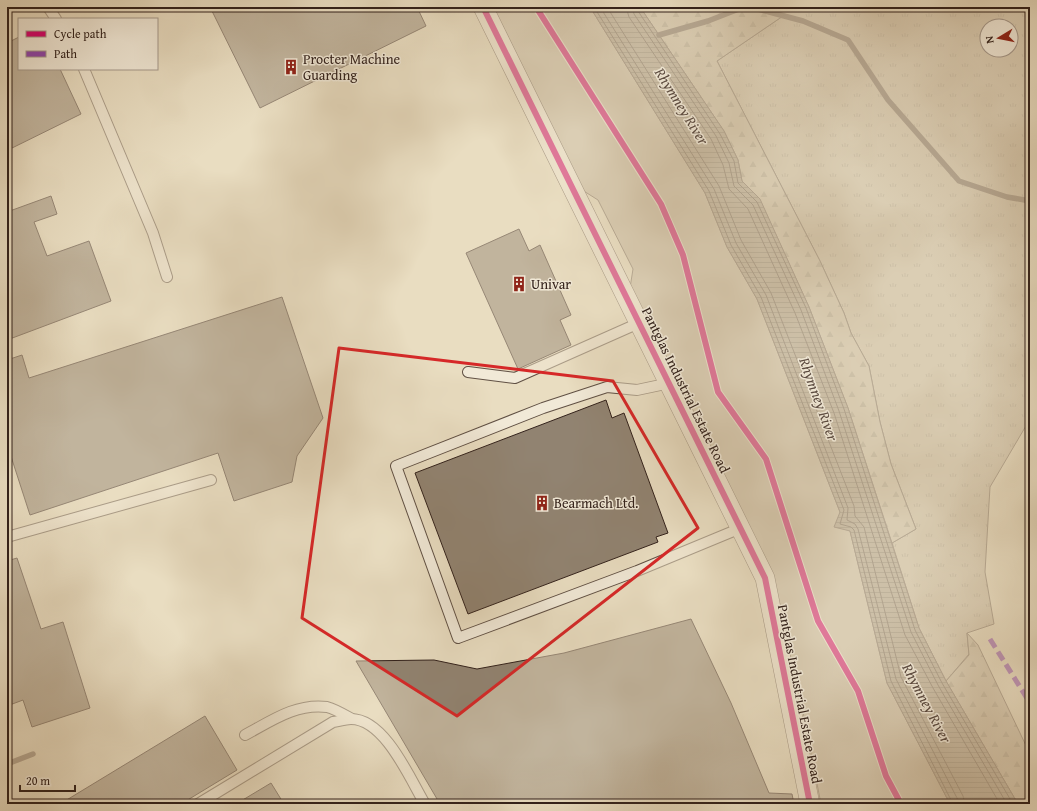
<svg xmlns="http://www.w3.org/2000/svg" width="1037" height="811" font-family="'Gentium Book Plus',serif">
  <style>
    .grass { fill: url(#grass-tufts); stroke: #7e6f60; fill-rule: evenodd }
    .forest { fill: url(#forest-firs); stroke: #7e6f60 }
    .park { fill: #cabda5; stroke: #7e6f60 }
    .water { fill: url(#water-rules); stroke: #7b6b5d }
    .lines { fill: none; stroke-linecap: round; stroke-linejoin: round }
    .shore { stroke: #6e5f52; stroke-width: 1 }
    .stream { stroke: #7b6b5d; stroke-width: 5.5 }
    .building { fill: #918371; stroke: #32211b }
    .service-casing { stroke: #605044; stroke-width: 12 }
    .minor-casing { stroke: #605044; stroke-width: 20 }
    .service { stroke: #f1e9d7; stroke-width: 10 }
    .minor { stroke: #f1e9d7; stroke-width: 19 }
    .quiet { stroke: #8e44ad; stroke-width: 5; stroke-dasharray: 10 5; stroke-linecap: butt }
    .cycleway-casing { stroke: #f1e9d7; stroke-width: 8 }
    .cycleway { stroke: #d6006c; stroke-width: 6 }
    .marked { fill: none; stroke: #d62828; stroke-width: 3; stroke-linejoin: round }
    .labels { text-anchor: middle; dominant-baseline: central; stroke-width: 3; stroke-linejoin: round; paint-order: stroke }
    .poi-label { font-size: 14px; fill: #32211b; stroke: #f1e9d7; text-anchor: start }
    .street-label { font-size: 14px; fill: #32211b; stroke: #f1e9d7 }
    .water-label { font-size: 15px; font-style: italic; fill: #5c4c42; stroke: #f1e9d7 }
  </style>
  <defs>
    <pattern id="grass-tufts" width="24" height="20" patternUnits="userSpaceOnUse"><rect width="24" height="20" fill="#cabda5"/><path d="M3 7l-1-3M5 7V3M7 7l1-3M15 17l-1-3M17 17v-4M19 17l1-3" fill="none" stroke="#aea28d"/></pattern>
    <pattern id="forest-firs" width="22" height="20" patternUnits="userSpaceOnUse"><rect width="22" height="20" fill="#cabda5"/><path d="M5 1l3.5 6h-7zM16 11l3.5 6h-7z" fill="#aea28d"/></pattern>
    <pattern id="water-rules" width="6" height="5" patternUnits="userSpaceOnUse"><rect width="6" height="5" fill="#ab9d89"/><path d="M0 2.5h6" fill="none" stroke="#8c806f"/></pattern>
  </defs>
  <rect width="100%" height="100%" fill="#e9ddc1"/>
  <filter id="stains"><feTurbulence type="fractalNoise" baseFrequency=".005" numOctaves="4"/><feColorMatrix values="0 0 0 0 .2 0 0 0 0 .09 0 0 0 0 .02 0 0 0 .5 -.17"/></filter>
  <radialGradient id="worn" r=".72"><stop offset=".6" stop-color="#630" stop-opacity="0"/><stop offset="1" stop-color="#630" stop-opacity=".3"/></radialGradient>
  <!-- grass -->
  <g class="grass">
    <path d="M722 7H744L728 13Z"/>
    <path d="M750 7H1030V419L990 487 985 572 994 624 967 633 969 654 946 681 919 628 892 543 916 529 891 464 880 422 869 366 851 333 844 313 820 261 717 61 783 16ZM987 26H1011V50H987Z"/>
  </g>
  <!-- forest -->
  <g class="forest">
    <path d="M640 7H722L728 13 744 7H750L783 16 717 61 820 261 844 313 851 333 869 366 880 422 891 464 916 529 892 543 848 408 809 307 760 200 742 181 738 160 724 131Z"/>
    <path d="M967 633 978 645 1030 754V804H1018L946 681 969 655Z"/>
  </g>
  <!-- park -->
  <path class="park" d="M491 7H590L705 193 727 247 757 299 840 512 850 531 887 683 950 804H821L801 702 773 587 630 288 633 269 598 200 579 188Z"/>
  <!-- water -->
  <path class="water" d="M590 7H640L724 131 738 160 742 181 760 199 809 307 848 408 919 628 946 681 1018 804H950L887 683 850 531 834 527 840 512 757 299 727 247 705 193Z"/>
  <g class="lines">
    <!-- shore -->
    <g class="shore">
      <path d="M594 7 709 191 731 245 761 297 844 510 840 524 851 527 854 530 891 681 953 804"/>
      <path d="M600 7 714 189 736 243 766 295 848 508 847 520 855 524 858 529 896 679 957 798 959 804"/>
      <path d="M607 7 719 186 741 240 771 293 854 506 855 516 864 527 901 677 963 796 965 804"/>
      <path d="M626 7 629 17 711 139 723 165 729 189 748 209 795 313 834 413 905 635 933 688 1000 804"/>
      <path d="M632 7 634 14 716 136 729 163 734 186 753 205 801 310 839 411 911 632 938 685 1007 804"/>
      <path d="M637 7 638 11 720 134 734 161 738 183 757 202 806 308 844 409 915 630 942 683 1013 804"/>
    </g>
    <!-- stream -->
    <g class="stream">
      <path d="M750 7 803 21 848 40 888 100 959 181 1007 197 1030 201"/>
      <path d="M659 35 708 21 744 7"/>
      <path d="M7 764 33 754"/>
    </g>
  </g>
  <!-- building -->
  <g class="building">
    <path d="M210 7H417L426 26 260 108Z"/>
    <path d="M19 37V69H60L81 114 8 150 7 43Z"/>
    <path d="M51 196 57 214 34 222 47 256 89 241 111 301 7 340V212Z"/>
    <path d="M519 229 529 251 540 245 571 315 560 320 571 345 518 369 466 253Z"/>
    <path d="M282 297 323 418 297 456 292 482 234 501 218 453 30 515 7 444V360L22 355 29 378Z"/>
    <path d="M606 400 612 418 624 413 668 533 656 537 658 542 468 614 415 473Z"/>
    <path d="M17 558 41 629 63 622 90 708 32 727 23 700 7 706V561Z"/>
    <path d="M691 619 731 703 769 793 792 794 794 804H440L356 661 434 660 477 669 564 653Z"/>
    <path d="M205 716 237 770 181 804H60Z"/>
    <path d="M271 783 284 804H236Z"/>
  </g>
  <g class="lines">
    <defs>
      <g id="service">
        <path d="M48 7 56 19"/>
        <path d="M84 69 153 233 167 277"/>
        <path d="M468 372 515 378 639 323"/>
        <path d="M670 383 637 390 607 387 543 408 396 466 458 638 637 571 741 528"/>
        <path d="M7 537 211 480"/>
        <path d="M245 735C271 721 296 703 327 707 335 709 345 715 352 719"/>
        <path d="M198 804 333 722C339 721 346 719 351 719 385 719 410 779 425 804"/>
      </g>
      <path id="minor" d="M483 7 765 578 810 804"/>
    </defs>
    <!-- service casing -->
    <use href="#service" class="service-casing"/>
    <!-- minor casing -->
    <use href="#minor" class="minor-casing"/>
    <!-- service -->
    <use href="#service" class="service"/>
    <!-- minor -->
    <use href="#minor" class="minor"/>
    <!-- quiet -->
    <path class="quiet" d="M990 639 1030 703"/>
    <defs>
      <g id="cycleway">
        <path d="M483 7 765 578 810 804"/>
        <path d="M536 7 661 204 683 255 718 392 766 459 818 621 858 691 886 776 901 804"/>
      </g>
    </defs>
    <!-- cycleway casing -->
    <use href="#cycleway" class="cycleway-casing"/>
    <!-- cycleway -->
    <use href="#cycleway" class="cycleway"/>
  </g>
  <!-- marked area -->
  <path d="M0 0H1037V811H0ZM339 348 613 381 698 528 457 716 302 618Z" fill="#e9ddc1" fill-opacity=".55" fill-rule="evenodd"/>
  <path class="marked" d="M339 348 613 381 698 528 457 716 302 618Z"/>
  <!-- icons -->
  <defs>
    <symbol id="building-bare" viewBox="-9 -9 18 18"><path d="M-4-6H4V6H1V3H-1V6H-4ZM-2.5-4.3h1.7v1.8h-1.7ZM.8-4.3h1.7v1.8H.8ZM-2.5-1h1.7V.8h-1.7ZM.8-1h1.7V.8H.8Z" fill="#8f2418" stroke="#f1e9d7" stroke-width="2.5" paint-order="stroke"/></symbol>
  </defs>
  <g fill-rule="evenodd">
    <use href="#building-bare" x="280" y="56" width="22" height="22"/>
    <use href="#building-bare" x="508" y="273" width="22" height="22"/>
    <use href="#building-bare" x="531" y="492" width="22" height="22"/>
  </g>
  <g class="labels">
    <!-- poi labels -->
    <g class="poi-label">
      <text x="303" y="59">Procter Machine<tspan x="303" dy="16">Guarding</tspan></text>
      <text x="531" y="284">Univar</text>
      <text x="554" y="503">Bearmach Ltd.</text>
    </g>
    <!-- street labels -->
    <g class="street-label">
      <text transform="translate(686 390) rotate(64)">Pantglas Industrial Estate Road</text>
      <text transform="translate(800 694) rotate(79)">Pantglas Industrial Estate Road</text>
    </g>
    <!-- water labels -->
    <g class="water-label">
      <text transform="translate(682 106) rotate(58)">Rhymney River</text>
      <text transform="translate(819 399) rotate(70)">Rhymney River</text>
      <text transform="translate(927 703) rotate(62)">Rhymney River</text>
    </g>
  </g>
  <!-- margin -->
  <rect width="1037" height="811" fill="none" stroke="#e9ddc1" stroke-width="24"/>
  <rect x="8" y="8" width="1021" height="795" fill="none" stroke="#32211b" stroke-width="2"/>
  <rect x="12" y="12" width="1013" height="787" fill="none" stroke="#32211b"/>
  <!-- legend -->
  <rect x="18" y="18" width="140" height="52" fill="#f1e9d7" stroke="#a5998c"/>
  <rect x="26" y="31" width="20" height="6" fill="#d6006c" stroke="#a5998c"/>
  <text x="54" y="38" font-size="12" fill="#32211b">Cycle path</text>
  <rect x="26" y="51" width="20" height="6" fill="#8e44ad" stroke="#a5998c"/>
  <text x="54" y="58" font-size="12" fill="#32211b">Path</text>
  <!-- north arrow -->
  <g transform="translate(999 38) rotate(260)"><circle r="19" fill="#f1e9d7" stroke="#a5998c"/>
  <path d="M0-3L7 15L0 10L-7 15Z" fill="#8f2418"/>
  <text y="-6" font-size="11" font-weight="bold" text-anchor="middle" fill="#32211b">N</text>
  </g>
  <!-- scale -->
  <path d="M20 785v6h55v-6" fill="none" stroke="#32211b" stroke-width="2"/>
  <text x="26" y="785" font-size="12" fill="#32211b" stroke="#f1e9d7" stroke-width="3" paint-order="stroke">20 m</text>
  <rect width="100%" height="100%" filter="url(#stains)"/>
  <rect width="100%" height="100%" fill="url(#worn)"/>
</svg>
